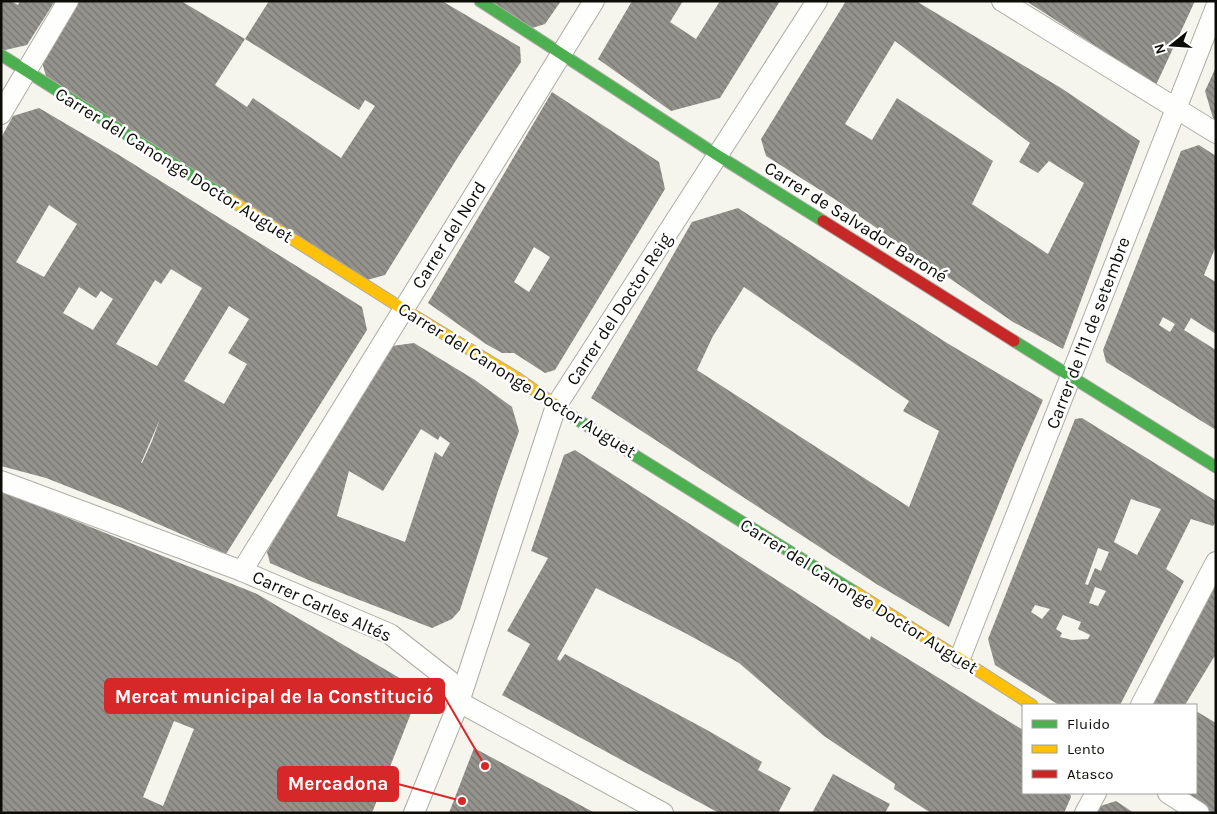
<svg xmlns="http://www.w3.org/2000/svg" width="1217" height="814" font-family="Karla,sans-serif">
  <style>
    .building { fill: url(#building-back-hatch); fill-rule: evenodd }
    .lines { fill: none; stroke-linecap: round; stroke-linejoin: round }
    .street-casing { stroke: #adaca6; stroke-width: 22 }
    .fast-casing { stroke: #adaca6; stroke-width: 13 }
    .slow-casing { stroke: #adaca6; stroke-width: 13 }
    .jam-casing { stroke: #adaca6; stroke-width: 13 }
    .street { stroke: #fefefc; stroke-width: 20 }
    .fast { stroke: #4caf50; stroke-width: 11 }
    .slow { stroke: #ffc107; stroke-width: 11 }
    .jam { stroke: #c62828; stroke-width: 11 }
    .labels { text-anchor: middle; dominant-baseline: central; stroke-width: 5; stroke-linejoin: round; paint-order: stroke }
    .street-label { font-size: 18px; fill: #0d0d08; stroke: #fff }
    .leader { fill: none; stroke: #d62828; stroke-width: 2 }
    .callout-dot { fill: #d62828; stroke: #fff; stroke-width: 2 }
    .callout { fill: #d62828; stroke: #d62828; stroke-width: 2 }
    .callout-label { font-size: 19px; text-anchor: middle; font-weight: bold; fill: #fff }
  </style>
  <defs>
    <pattern id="building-back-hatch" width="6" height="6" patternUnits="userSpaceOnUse" patternTransform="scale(1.25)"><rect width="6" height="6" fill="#94938d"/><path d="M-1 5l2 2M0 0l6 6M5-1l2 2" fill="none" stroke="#777671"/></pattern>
  </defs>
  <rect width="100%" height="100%" fill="#f6f5ed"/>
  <!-- building -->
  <g class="building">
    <path d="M1 1H11L18 5 20 1H55L27 45 1 51Z"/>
    <path d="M76 1H181L245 39 215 85 247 107 253 98 341 158 375 106 365 100 359 110 245 39 269 1H442L520 47 521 62 458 157 385 275 367 280 46 76 41 59Z"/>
    <path d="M486 1H561L545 24 529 29Z"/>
    <path d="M632 1H683L670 22 696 39 720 1H780L720 98 671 111 598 59Z"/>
    <path d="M846 1H916L1061 88 1140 141 1063 349 1013 322 836 200 766 156 761 139ZM895 41 1030 143 1019 162 1038 173 1049 161 1084 183 1048 254 972 204 993 161 897 98 872 140 845 124Z"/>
    <path d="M1026 1H1195L1156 85Z"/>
    <path d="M1216 67V120L1213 118 1205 91Z"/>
    <path d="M552 92 659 162 665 189 555 370 545 373 514 353H502L486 344 428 303ZM534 247 550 257 529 292 514 282Z"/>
    <path d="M39 108 119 155 362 307 367 330 226 554 122 508 46 478 1 466V138L13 116ZM49 205 77 224 44 277 16 262ZM171 269 202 288 157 366 116 344 155 280 161 284ZM79 287 96 298 101 291 113 299 93 330 63 313ZM229 306 249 319 228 353 247 364 224 404 184 381ZM160 419 152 441 142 463H141Z"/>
    <path d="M1199 145 1216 156V246L1204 275 1216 282V334L1191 318 1184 330 1216 350V430L1106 362 1103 350 1181 151ZM1163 317 1175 324 1170 332 1159 325Z"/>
    <path d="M738 208 947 343 1043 400 1015 464 949 627 878 585 591 398 692 222ZM744 287 909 401 903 411 939 431 909 507 697 370 713 336Z"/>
    <path d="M414 343 475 380 512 407 519 431 498 491 460 610 452 619 432 628 313 582 270 563 267 552 320 460 392 346ZM421 429 438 440 440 436 450 443 442 457 435 452 405 542 337 516 349 471 383 491Z"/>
    <path d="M1082 418 1216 501V521L1213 526 1191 519 1166 569 1184 581 1120 705H1059L995 665 988 639 1075 419ZM1131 499 1161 509 1137 555 1114 542ZM1098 548 1109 552 1101 571 1095 568 1088 585 1085 584ZM1095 587 1106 591 1098 606 1089 603ZM1035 605 1050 609 1042 619 1031 612ZM1063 615 1081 622 1078 629 1090 635 1088 639 1072 640 1060 637 1062 633 1056 629Z"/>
    <path d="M575 450 870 640 871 636 1023 730V793H1070L1071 797 1064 813H931L894 789 895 784 824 736 739 663 687 634 596 588 557 659 560 661 565 654 707 730 762 762 758 770 791 788 778 813H719L502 695 530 644 507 631 548 558 531 551 564 455Z"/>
    <path d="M1 491 257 594 420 690 372 813H5L1 811ZM174 721 194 729 163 806 143 797Z"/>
    <path d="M1216 572V658L1214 657 1185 705H1147Z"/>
    <path d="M1196 711 1216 723V813H1212L1181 793H1196Z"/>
    <path d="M474 748 595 813H449Z"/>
    <path d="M833 774 890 804 885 813H812Z"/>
    <path d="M1116 801 1134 813H1089L1091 809Z"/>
  </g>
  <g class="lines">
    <defs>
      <g id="street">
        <path d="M1002 1 1216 133"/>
        <path d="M1 114 68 1"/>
        <path d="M1 481 242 571 390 634 450 681 459 702 663 813"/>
        <path d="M242 571 594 1"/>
        <path d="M960 658 1216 7"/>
        <path d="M1141 705 1216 562"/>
        <path d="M1168 793 1199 813"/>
        <path d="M414 813 459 702 556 406 817 1"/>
        <path d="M1085 813 1096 793"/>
      </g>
      <g id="fast">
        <path d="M480 1 717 155 823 221"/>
        <path d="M1 55 229 199"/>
        <path d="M1014 341 1216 467"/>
        <path d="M573 417 855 592"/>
      </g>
      <g id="slow">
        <path d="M229 199 403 309 517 378 573 417"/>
        <path d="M855 592 1032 705"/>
      </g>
      <path id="jam" d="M823 221 1014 341"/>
    </defs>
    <!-- street casing -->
    <use href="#street" class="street-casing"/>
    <!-- fast casing -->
    <use href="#fast" class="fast-casing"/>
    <!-- slow casing -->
    <use href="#slow" class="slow-casing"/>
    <!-- jam casing -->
    <use href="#jam" class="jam-casing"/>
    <!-- street -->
    <use href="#street" class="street"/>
    <!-- fast -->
    <use href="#fast" class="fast"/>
    <!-- slow -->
    <use href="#slow" class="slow"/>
    <!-- jam -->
    <use href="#jam" class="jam"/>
  </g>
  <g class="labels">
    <!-- street labels -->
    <g class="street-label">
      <text transform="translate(174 165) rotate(32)">Carrer del Canonge Doctor Auguet</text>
      <text transform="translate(856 222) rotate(32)">Carrer de Salvador Baroné</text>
      <text transform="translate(449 235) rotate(-58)">Carrer del Nord</text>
      <text transform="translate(619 309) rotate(-57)">Carrer del Doctor Reig</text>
      <text transform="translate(1088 333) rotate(-69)">Carrer de l'11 de setembre</text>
      <text transform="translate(517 380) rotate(32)">Carrer del Canonge Doctor Auguet</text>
      <text transform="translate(859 596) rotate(32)">Carrer del Canonge Doctor Auguet</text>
      <text transform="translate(322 606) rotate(24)">Carrer Carles Altés</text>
    </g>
  </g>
  <!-- callouts -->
  <path class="leader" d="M485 766L444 696M462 801L398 784"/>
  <g class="callout-dot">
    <circle cx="485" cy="766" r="5"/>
    <circle cx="462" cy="801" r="5"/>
  </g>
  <g class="callout">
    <rect x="105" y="679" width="339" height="34" rx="5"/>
    <rect x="278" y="767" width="120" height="34" rx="5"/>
  </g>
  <g class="callout-label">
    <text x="274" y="703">Mercat municipal de la Constitució</text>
    <text x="338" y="790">Mercadona</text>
  </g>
  <!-- border -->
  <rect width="1217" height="814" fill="none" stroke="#0d0d08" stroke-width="5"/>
  <!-- legend -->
  <rect x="1022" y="704" width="175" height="90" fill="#ffffff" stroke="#9e9e9c"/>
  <rect x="1032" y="720" width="25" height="8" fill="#4caf50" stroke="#9e9e9c"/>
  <text x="1067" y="729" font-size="15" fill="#0d0d08">Fluido</text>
  <rect x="1032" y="745" width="25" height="8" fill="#ffc107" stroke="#9e9e9c"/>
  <text x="1067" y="754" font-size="15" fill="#0d0d08">Lento</text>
  <rect x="1032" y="770" width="25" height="8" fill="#c62828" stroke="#9e9e9c"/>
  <text x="1067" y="779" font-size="15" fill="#0d0d08">Atasco</text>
  <!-- north arrow -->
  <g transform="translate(1172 45) rotate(253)" stroke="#ffffff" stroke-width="4" paint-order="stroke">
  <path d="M0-4L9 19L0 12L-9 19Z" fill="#0d0d08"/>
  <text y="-8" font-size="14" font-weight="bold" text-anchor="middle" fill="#0d0d08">N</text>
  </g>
</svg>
